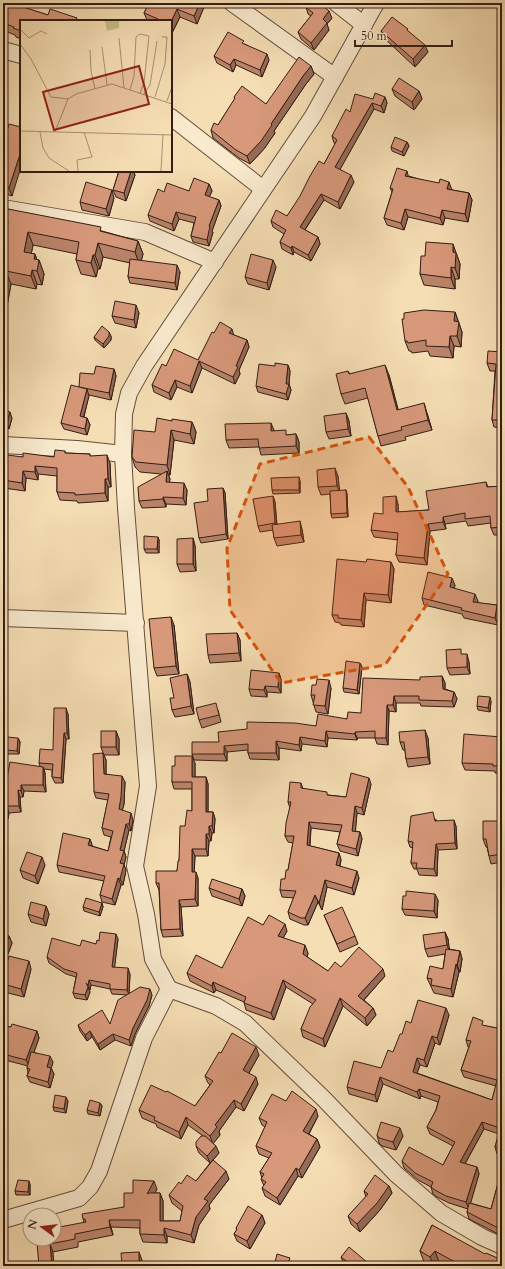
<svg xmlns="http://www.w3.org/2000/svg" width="505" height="1269" font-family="Cardo,serif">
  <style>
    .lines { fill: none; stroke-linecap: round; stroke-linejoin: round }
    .minor-casing { stroke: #644d3d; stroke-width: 18 }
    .minor { stroke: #f9eace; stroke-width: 16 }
    .wall { fill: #ba846a; stroke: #331d15; fill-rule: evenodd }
    .shaded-wall { fill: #976b56; stroke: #331d15 }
    .building { fill: #d8997b; stroke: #331d15 }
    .marked { fill: #d6530d; fill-opacity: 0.2; stroke: #d6530d; stroke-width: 3; stroke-dasharray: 8 5; stroke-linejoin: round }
    .inset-road { fill: none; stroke: #a89174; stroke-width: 1 }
    .view { fill: #8f2418; fill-opacity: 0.15; stroke: #8f2418; stroke-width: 2 }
    .inset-edge { fill: none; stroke: #331d15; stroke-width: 2 }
  </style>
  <rect width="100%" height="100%" fill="#f6deb4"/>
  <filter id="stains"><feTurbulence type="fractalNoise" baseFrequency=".005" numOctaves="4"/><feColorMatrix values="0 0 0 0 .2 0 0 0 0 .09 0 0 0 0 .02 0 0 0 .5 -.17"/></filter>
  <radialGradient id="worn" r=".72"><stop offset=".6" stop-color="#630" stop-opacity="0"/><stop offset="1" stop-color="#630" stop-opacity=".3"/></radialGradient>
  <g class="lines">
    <defs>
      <g id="minor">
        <path d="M232 3 335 77"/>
        <path d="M336 3 364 25"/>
        <path d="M3 50 21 55"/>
        <path d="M171 117 263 189"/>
        <path d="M3 208 145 232 215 262"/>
        <path d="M3 445 77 449 123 454"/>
        <path d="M3 618 136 623"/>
        <path d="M169 989 216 1006 245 1023 324 1099 396 1174 441 1213 482 1237 502 1246"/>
        <path d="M3 1220 79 1198 90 1187 99 1171 144 1038 169 989 153 959 146 914 135 866 148 786 126 508 123 454 124 414 129 393 144 366 313 116 376 3"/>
      </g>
    </defs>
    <!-- minor casing -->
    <use href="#minor" class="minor-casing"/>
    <!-- minor -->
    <use href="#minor" class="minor"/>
  </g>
  <!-- wall -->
  <g class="wall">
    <path d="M3 3H21L22 7 48 15 77 18 21 21V39L16 37 15 35 3 30Z"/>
    <path d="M149 3H203L204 7 197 24 180 17 171 35V21H148L147 20 144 13Z"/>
    <path d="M306 7 332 18 327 24 329 30 314 50 301 39 298 32 311 16 308 14Z"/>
    <path d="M381 31H408L428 52 415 67 384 38Z"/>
    <path d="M245 44 269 60 262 77 236 65 233 72 217 63 214 56Z"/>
    <path d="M311 66 314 74 306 84 274 131 275 133 264 149 250 164 239 158 213 138 211 130 218 125 235 99 234 97 266 104Z"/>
    <path d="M392 89 419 91 422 99 414 110 395 96Z"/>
    <path d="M385 97 387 103 384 113 374 109 340 169 354 182 340 209 324 200 305 230 318 237 320 244 311 261 294 252 293 255 282 249 280 242 284 234 273 227 271 221 287 216 324 164 335 144 334 143 332 136 350 112 373 99Z"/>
    <path d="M3 139 4 140 12 196 3 193Z"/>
    <path d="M407 142 409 146 404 156 392 151 391 147Z"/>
    <path d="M119 171H133L135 175 126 201 116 197 113 190Z"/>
    <path d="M409 176 452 190 469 193 472 200 468 222 445 218 443 225 408 217 404 230 387 225 384 218 392 192 390 188Z"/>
    <path d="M209 184 212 191 209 197 219 200 221 206 212 231 213 232 209 246 193 242 191 236 194 223 179 219 174 231 150 221 148 215 164 192 189 191Z"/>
    <path d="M114 198 109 216 82 210 80 202Z"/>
    <path d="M3 208 102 231 138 241 143 254 141 261 180 272 177 290 130 283 128 277 130 263 103 257 100 269H98L96 277 81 274 76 260 77 254 33 245 31 254H35L37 260H39L44 274 42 285 37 284 36 289 11 284 7 306H3V244L5 233H3Z"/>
    <path d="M456 253 460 264 459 279H455V289L424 285 420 274 425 256Z"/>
    <path d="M276 267 269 290 248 284 245 277Z"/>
    <path d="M455 312 462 332 461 347 454 346 453 358 430 356 428 351 412 353 411 351H409L405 341Z"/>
    <path d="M139 313 136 328 115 323 112 316Z"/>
    <path d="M214 333 234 335 247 340 249 347 239 370 240 374 235 384 202 368 192 393 177 387 171 400 154 392 152 385 166 366 198 360Z"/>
    <path d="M111 336V340L104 348 95 340 94 337Z"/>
    <path d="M502 352V428L494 427 492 420 495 371H490L487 363Z"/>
    <path d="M288 365 290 371 289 384 291 390 288 400 258 392 256 386 275 366Z"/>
    <path d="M114 369 116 376 111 400 89 395 84 417 87 418 90 425 87 435 64 429 61 423 79 387 94 374Z"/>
    <path d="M348 371 350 374 389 375 398 410 427 413 432 430 405 437 406 440 381 446 378 436 368 398 345 404 341 394Z"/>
    <path d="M3 410 12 418 9 429 3 427Z"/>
    <path d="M346 413 349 421 351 436 329 439 326 432Z"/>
    <path d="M172 421 192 422 196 432 194 444 174 440 170 475H168L170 479 169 482 187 490 186 505 166 504V507L142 508 139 501 161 474 140 472 135 467 132 457 155 432Z"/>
    <path d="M274 431 287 435 296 434 299 442V453L261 455 259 447 229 448 226 440Z"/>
    <path d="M65 451V453L90 454V456L110 463 111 487H108V501L78 503 77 501 60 500 57 492V476L38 474V480L26 478 25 491 3 488V459L7 460 23 457H54Z"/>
    <path d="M338 476 339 491 346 490 347 494 348 517 332 518 331 514 330 494 321 495 318 487Z"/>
    <path d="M300 481V493L273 494 272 490Z"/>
    <path d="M486 482 488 487 502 486V535H494L491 528V523L468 526 466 521 445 524 446 529 430 531 427 565 399 562 396 555 398 540 374 537 371 530 383 514 398 504V512L429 510Z"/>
    <path d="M223 488 225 493 228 539 201 543 199 538 208 501Z"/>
    <path d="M273 496 275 502 277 524 302 529 304 542 277 546 274 538 273 530 260 532 258 526Z"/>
    <path d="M158 537 159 540V553H146L144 549Z"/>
    <path d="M193 538 195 546 196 571 180 572 177 564Z"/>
    <path d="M366 562H391L394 569 391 603 366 600 364 627 341 625 340 623 335 622 332 615Z"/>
    <path d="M502 580V618L500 617 499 614 498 625 464 618 462 614 424 605 422 598 455 585 454 588 478 601V603L497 605 498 608Z"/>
    <path d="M174 625 179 674 157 676 154 668Z"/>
    <path d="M237 633 240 640 241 661 210 663 208 655Z"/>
    <path d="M463 654 469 662 470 674 450 675 447 668Z"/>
    <path d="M360 663 362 667 359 694 344 692 343 688Z"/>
    <path d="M279 673 281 679V693L267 692V697L251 696 249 689Z"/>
    <path d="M187 674 190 682 194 714 175 717 172 710 174 698Z"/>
    <path d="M442 676 445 683V689L454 692 457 699 454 707 421 706 420 703H396V712L389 711 388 745 377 744 375 738H357V740L328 738 327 747 302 744 301 751 279 748V760L250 759 248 753V750L227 752V761L194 760 192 754 219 742 316 726 347 719 361 713 420 680Z"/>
    <path d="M331 688 328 714 316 712 311 695Z"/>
    <path d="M491 701 490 712 478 710 477 706Z"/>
    <path d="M218 710 221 722 202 728 199 720Z"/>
    <path d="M68 714 69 739H66L63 783H55L52 777V770L44 769 45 773 46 792 24 791 23 797H20L21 812 9 813 8 819 3 818V778H7L40 766 39 763 53 750Z"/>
    <path d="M116 731 119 739V755H104L106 760V774L125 782 124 804 122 810 133 820 131 831 129 830 124 851 126 857 124 865 126 870 123 885H121L115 905 102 902 100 895 104 881 59 872 57 865 90 839 92 845V846L108 851 111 837 104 835 102 828 108 800 96 798 94 792 103 753 101 747Z"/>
    <path d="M502 737V773H495V771L465 770 462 763Z"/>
    <path d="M18 738 20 742 19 754H8L6 750Z"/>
    <path d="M428 738 430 764 408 767 406 759 405 750H403L400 742Z"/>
    <path d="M195 763V777H206L208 784V812H213L215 819 214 833H212L211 841H209L208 856H195L194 872 198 878V906L181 907 183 936 163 937 161 930 159 890 156 883 177 871 185 826 192 811V789H174L172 782 175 766Z"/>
    <path d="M301 783 303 789 328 795 346 797 371 784 364 815 357 813 355 831 360 832 362 839 358 856 340 851 337 844 340 832 311 828 310 846 339 853 341 860 340 866 359 878 354 895 327 887 322 910 318 902 308 925H304L290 919 288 912 294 898 282 897 280 890 285 879 288 870 293 843 288 842 285 836 290 808 288 802Z"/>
    <path d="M436 819V821L456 826 457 849 438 850 437 876 419 875 417 869H414L411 863 413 848 410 847 408 841Z"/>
    <path d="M502 821V862L491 864 489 856 487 847H486L483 839Z"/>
    <path d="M45 865 38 884 23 878 20 870Z"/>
    <path d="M209 888 242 889 245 896 242 906 212 896Z"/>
    <path d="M438 900 437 918 405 915 402 909Z"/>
    <path d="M102 903 103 907 100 916 84 911 83 907Z"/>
    <path d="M46 906 49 914 46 926 31 922 28 914Z"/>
    <path d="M324 915 355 936 358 944 340 952Z"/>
    <path d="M263 925 287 931 283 938 308 953 307 957 328 971 341 967 385 976 364 1000 373 1008 376 1015 367 1026 343 1006 325 1047 303 1037 301 1029 313 1004 286 987 274 1020 246 1010 244 1002 216 990 214 993 190 981 187 973 222 968Z"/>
    <path d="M445 932 448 939 449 949 460 951 462 959 460 972H459L453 997 434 993 427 978 443 969 445 954 428 957 425 949Z"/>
    <path d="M3 933 9 936 12 943 8 954 3 952Z"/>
    <path d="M118 939 114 968 130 974 129 994 152 995 149 1006 135 1034 131 1046 115 1040 100 1050 92 1037 87 1041 80 1031 78 1025 110 1024 127 995 112 994 110 989 91 985 90 990 89 989 90 992 87 1000 75 998 73 993 76 977 66 974 49 963 47 957 80 946 96 944Z"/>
    <path d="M31 969 24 997 4 992 3 988V978Z"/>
    <path d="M449 1015 440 1045 435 1043 427 1067 420 1065 417 1073 492 1100 496 1086 464 1077 461 1070 469 1047H468L466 1040 485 1026 502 1029V1236L469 1219 467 1212 468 1209 449 1203 437 1197 433 1194 431 1187 418 1180 404 1168 402 1161 443 1165 453 1146 430 1134 427 1127 436 1110 438 1102 421 1096 420 1099 383 1084 377 1102 349 1094 347 1087 381 1068 393 1052 402 1034 411 1023ZM484 1129 499 1134 495 1147 497 1154 501 1155 498 1165 500 1172H501L491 1209 470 1203 479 1174 477 1167 465 1164Z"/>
    <path d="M3 1026 37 1031 39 1038 34 1052 53 1062 51 1068 54 1074 50 1088 30 1082 27 1076 28 1072 27 1068 28 1066 5 1060 3 1067Z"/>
    <path d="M221 1053 259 1055 249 1073 258 1084 244 1111 236 1107 219 1131 220 1135 213 1143 219 1153 213 1160 229 1179 209 1205 210 1209 199 1225 194 1243 167 1236V1243L143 1242 140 1234V1228L111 1227 113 1235 78 1242V1247L53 1252 45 1243 84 1222 83 1219 124 1207 133 1193 157 1189 155 1193H160L163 1201V1221H180L182 1211 172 1203 169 1195 181 1184 196 1181 210 1163 199 1153 196 1146 203 1136 188 1125 181 1139 157 1127 156 1124 142 1118 139 1110 195 1106 210 1085 208 1083 205 1076Z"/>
    <path d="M68 1101 66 1113 54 1111 53 1107Z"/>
    <path d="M286 1101 318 1116 309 1134 317 1139 320 1147 302 1178 298 1176 280 1205 265 1196 262 1188 264 1186 261 1179 262 1178 260 1172 269 1158 259 1154 256 1146 265 1127 262 1125 259 1118Z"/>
    <path d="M100 1103 102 1106 100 1116 88 1114 87 1110Z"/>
    <path d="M377 1135 403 1136 396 1150 382 1146 379 1143Z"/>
    <path d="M29 1181 30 1185V1195H16L15 1191Z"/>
    <path d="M389 1186 392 1193 380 1210 360 1232 351 1224 348 1216 366 1197 364 1191Z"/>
    <path d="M262 1215 265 1223 250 1249 237 1241 234 1234 237 1230 236 1228Z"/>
    <path d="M432 1225 502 1266H446L439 1262 436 1266H431L424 1262 420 1251Z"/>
    <path d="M341 1257 369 1266H346L344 1264Z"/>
  </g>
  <!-- shaded-wall -->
  <g class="shaded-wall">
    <path d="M17 3H21L22 7 17 5Z"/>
    <path d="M200 3H203L204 7 197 24 194 16Z"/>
    <path d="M177 9 180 17 171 35V22Z"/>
    <path d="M329 11 332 18 327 24 329 30 314 50 311 43 323 19Z"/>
    <path d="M425 45 428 52 415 67 413 59Z"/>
    <path d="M267 54 269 60 262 77 260 70Z"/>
    <path d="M234 59 236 65 233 72 230 65Z"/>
    <path d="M311 66 314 74 306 84 274 131 275 133 264 149 250 164 247 156 271 124 303 76Z"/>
    <path d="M419 91 422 99 414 110 412 102Z"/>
    <path d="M385 97 387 103 384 113 381 106Z"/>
    <path d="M372 103 374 109 338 173 335 167Z"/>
    <path d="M407 142 409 146 404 156 402 152Z"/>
    <path d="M21 151V167L12 196 9 188Z"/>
    <path d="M131 171H133L135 175 126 201 124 193Z"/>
    <path d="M407 171 409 179 405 176Z"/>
    <path d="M351 175 354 182 340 209 338 202Z"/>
    <path d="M449 182 452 190 447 189Z"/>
    <path d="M209 184 212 191 207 202 205 195Z"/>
    <path d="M112 190 114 198 109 216 106 209Z"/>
    <path d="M469 193 472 200 468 222 465 214Z"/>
    <path d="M321 194 324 200 302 234 300 227Z"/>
    <path d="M219 200 221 206 212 231 213 232 209 246 207 240 209 226Z"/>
    <path d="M405 209 408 217 404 230 401 223Z"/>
    <path d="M442 210 445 218 443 225 440 218Z"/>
    <path d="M176 212 179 219 174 231 172 224Z"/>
    <path d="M28 232 33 245 29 266 24 252Z"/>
    <path d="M318 237 320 244 311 261 308 255Z"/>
    <path d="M138 241 143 254 140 266 135 252Z"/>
    <path d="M98 243 103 257 100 269 95 255Z"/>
    <path d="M453 244 460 264 459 279 455 268 453 252Z"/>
    <path d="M292 246 294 252 293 255 291 248Z"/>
    <path d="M35 254 38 264 39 260 44 274 42 285 37 271 34 259Z"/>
    <path d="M93 255 98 269 96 277 91 263Z"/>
    <path d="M273 260 276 267 269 290 267 283Z"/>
    <path d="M177 265 180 272 177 290 175 283Z"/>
    <path d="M451 267 455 279V289L451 278Z"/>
    <path d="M32 270 37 284 36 289 31 276Z"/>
    <path d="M6 271 11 284 7 306 3 297V286Z"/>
    <path d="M136 305 139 313 136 328 134 320Z"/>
    <path d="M455 312 462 332 461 347 457 336 454 321Z"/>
    <path d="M232 329 234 336 229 333Z"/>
    <path d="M109 332 111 336V340L104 348 103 344Z"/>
    <path d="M450 336 454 346 453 358 449 347Z"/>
    <path d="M247 340 249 347 239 370 240 374 235 384 233 377 236 366Z"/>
    <path d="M199 361 202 368 192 393 190 386Z"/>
    <path d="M288 365 290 371 289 385V384L291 390 288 400 286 394V384Z"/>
    <path d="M385 365 389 375 401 420 397 410Z"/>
    <path d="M114 369 116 376 111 400 109 393Z"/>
    <path d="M175 380 177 387 171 400 169 393Z"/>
    <path d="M87 389 89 396 82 423 80 416Z"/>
    <path d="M424 403 427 413 432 430 428 420Z"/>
    <path d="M10 412 12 418 9 429 7 423Z"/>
    <path d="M346 413 349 421 351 436 348 429Z"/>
    <path d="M87 418 90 425 87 435 85 429Z"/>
    <path d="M192 422 196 432 194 444 190 434Z"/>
    <path d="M271 423 274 430V439L271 431Z"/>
    <path d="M171 430 174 440 170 475 167 465Z"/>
    <path d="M296 434 299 442V453L296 446Z"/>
    <path d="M107 455 110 463 111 487 108 479Z"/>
    <path d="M35 466 38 474V480L35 472Z"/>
    <path d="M335 468 338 476 340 493 337 486Z"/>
    <path d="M23 471 26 478 25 491 22 483Z"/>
    <path d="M167 471 170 479 169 489 166 482Z"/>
    <path d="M299 477 300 481V493L299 490Z"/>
    <path d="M105 479 108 487V501L105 493Z"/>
    <path d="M184 483 187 490 186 505 183 498Z"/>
    <path d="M223 488 225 493 228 539 226 534Z"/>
    <path d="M346 490 347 494 348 517 347 513Z"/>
    <path d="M273 496 275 502 277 530 275 523Z"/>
    <path d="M396 496 398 504 399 519 396 512Z"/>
    <path d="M163 497 166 504V507L163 499Z"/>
    <path d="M443 517 445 524 446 529 443 522Z"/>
    <path d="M300 521 302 529 304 542 301 535Z"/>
    <path d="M428 524 430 531 427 565 424 558Z"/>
    <path d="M158 537 159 540V553L157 549Z"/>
    <path d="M193 538 195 546 196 571 193 564Z"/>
    <path d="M391 562 394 569 391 603 388 595Z"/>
    <path d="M452 578 455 585 453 594 450 587Z"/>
    <path d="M364 593 366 600 364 627 361 620Z"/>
    <path d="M475 594 478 601 476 609 473 602Z"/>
    <path d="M497 605 499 611H498L499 614 498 625 495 618Z"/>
    <path d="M171 617 174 625 179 674 176 666Z"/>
    <path d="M237 633 240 640 241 661 239 653Z"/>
    <path d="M467 654 469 662 470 674 467 667Z"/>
    <path d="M360 663 362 667 359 694 357 690Z"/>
    <path d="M279 673 281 679V693L278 687Z"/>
    <path d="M187 674 190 682 194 714 191 706Z"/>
    <path d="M442 676 445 683V695L443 689Z"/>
    <path d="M329 680 331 688 328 714 325 706Z"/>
    <path d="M265 686 267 692V697L264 690Z"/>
    <path d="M454 692 457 699 454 707 452 701Z"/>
    <path d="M394 696 396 703V712L393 705Z"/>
    <path d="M490 697 491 701 490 712 488 708Z"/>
    <path d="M387 705 389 711 388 745 386 738Z"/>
    <path d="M66 708 68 714 69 739 67 733Z"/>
    <path d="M425 730 428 738 430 764 428 757Z"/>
    <path d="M116 731 119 739V755L116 747Z"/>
    <path d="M326 731 328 738 327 747 325 741Z"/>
    <path d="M355 732 357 738V740L355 734Z"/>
    <path d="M64 733 66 739 63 783 61 778Z"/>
    <path d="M300 737 302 744 301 751 299 745Z"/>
    <path d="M18 738 20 742 19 754 17 751Z"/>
    <path d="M276 741 279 748V760L276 753Z"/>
    <path d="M224 746 227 752V761L224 754Z"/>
    <path d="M103 753 106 760V781L104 774Z"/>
    <path d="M192 756 195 763V783L192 777Z"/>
    <path d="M43 767 45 773 46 792 43 785Z"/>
    <path d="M122 776 125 782 124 804 121 816 119 809Z"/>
    <path d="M206 777 208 784V819L206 812Z"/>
    <path d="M369 778 371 784 364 815 362 808Z"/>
    <path d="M21 785 24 791 23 797 21 791Z"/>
    <path d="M18 790 20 797 21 812 19 806Z"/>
    <path d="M7 806 9 813 8 819 6 812Z"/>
    <path d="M355 806 357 813 355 837 352 831Z"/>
    <path d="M213 812 215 819 214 833 212 826Z"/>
    <path d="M131 813 133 820 131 831 129 824Z"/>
    <path d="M454 820 456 826 457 849 455 843Z"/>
    <path d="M309 822 311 828 309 852 307 845Z"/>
    <path d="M126 824 129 830 124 851 126 857 124 865 126 870 123 885 120 879V850Z"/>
    <path d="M209 826 212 833 211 841 209 834Z"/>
    <path d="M360 832 362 839 358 856 356 849Z"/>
    <path d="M206 834 209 841 208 856 206 849Z"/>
    <path d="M90 839 92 845 91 852 88 845Z"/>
    <path d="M436 844 438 850 437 876 434 869Z"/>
    <path d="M192 849 195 856 194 878 192 872Z"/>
    <path d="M339 853 341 860 338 872 336 865Z"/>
    <path d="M42 857 45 865 38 884 35 876Z"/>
    <path d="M357 871 359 878 354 895 352 888Z"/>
    <path d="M196 872 198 878V906L195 899Z"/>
    <path d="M118 878 121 885 115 905 112 899Z"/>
    <path d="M325 880 327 887 322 910 319 903Z"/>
    <path d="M242 889 245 896 242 906 239 899Z"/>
    <path d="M435 894 438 900 437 918 434 911Z"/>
    <path d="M315 895 318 902 308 925 305 918Z"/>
    <path d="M179 900 181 907 183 936 180 929Z"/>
    <path d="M102 903 103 907 100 916 99 912Z"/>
    <path d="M46 906 49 914 46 926 43 919Z"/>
    <path d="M285 924 287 931 280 944 278 936Z"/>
    <path d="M445 932 448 939 450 953 447 945Z"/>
    <path d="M116 934 118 939 114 973 112 967Z"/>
    <path d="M9 936 12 943 8 954 5 947Z"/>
    <path d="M305 945 308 953 306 962 303 954Z"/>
    <path d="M460 951 462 959 460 972 457 965Z"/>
    <path d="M29 961 31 969 24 997 21 989Z"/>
    <path d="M456 964 459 972 453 997 451 989Z"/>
    <path d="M128 968 130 974 129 995 127 990Z"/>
    <path d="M383 969 385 976 361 1003 358 996Z"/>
    <path d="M89 980 91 985 90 990 88 985Z"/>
    <path d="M283 980 286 987 274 1020 271 1013Z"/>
    <path d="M213 982 216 990 214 993 212 986Z"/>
    <path d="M88 987 90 992 87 1000 85 995Z"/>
    <path d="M150 989 152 995 149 1006 135 1034 131 1046 129 1040 133 1028Z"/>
    <path d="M340 998 343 1006 325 1047 323 1039Z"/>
    <path d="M373 1008 376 1015 367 1026 365 1018Z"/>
    <path d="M446 1008 449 1015 440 1045 437 1038Z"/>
    <path d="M37 1031 39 1038 29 1066 26 1060Z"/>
    <path d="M90 1031 92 1037 87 1041 85 1035Z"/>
    <path d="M113 1034 115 1040 100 1050 98 1044Z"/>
    <path d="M432 1036 435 1043 427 1067 424 1060Z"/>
    <path d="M256 1047 259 1055 246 1078 243 1070Z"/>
    <path d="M3 1056 5 1060 3 1067Z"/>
    <path d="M50 1056 53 1062 50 1073 47 1067Z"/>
    <path d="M417 1058 420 1065 415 1079 413 1072Z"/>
    <path d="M51 1068 54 1074 50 1088 48 1082Z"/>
    <path d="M256 1077 258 1084 244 1111 241 1104Z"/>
    <path d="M380 1077 383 1084 377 1102 375 1095Z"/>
    <path d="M419 1089 421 1096 420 1099 417 1092Z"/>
    <path d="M66 1097 68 1101 66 1113 64 1109Z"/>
    <path d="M234 1100 236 1107 219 1131 220 1135 213 1144 210 1136 215 1125Z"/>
    <path d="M100 1103 102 1106 100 1116 98 1113Z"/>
    <path d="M316 1109 318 1116 306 1139 303 1131Z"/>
    <path d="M186 1117 188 1125 181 1139 179 1132Z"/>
    <path d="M482 1122 484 1129 462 1169 460 1162Z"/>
    <path d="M400 1128 403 1136 396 1150 393 1142Z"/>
    <path d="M317 1139 320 1147 302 1178 299 1170Z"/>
    <path d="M216 1146 219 1153 210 1163 207 1156Z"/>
    <path d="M477 1167 479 1174 469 1209 466 1202Z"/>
    <path d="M296 1168 298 1176 280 1205 277 1198Z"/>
    <path d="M226 1171 229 1179 209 1205 210 1209 199 1225 194 1243 191 1235 196 1217 204 1199Z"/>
    <path d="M29 1181 30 1185V1195L28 1192Z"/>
    <path d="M154 1181 157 1189 150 1202 147 1194Z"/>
    <path d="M389 1186 392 1193 380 1210 360 1232 357 1224Z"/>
    <path d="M160 1193 163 1201V1229L160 1221Z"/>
    <path d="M262 1215 265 1223 250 1249 247 1241Z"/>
    <path d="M109 1220 111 1227 113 1235 110 1227Z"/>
    <path d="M164 1228 167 1236V1243L164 1235Z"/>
    <path d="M50 1244 53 1252 54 1266H52Z"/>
    <path d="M435 1251 439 1262 436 1266H434L430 1257Z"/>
    <path d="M139 1252 142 1260V1266H139Z"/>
  </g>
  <!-- building -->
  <g class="building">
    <path d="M3 3H17V5L48 15 50 9 77 18 76 21H21V31L13 28 14 27 3 23Z"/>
    <path d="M149 3H200L194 16 177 9 171 22V21H157L158 19 144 13Z"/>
    <path d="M309 3H319L329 11 323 19 327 23 311 43 298 32 313 13 306 7Z"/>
    <path d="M392 17 408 29 407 30 425 45 413 59 381 31Z"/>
    <path d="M228 32 244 41 242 43 267 54 260 70 234 59 230 65 214 56Z"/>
    <path d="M299 57 311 66 303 76 271 124 272 125 261 141 247 156 236 150 211 130 214 123 218 125 235 98 234 97 242 86 266 104Z"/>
    <path d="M399 78 419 91 412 102 392 89Z"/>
    <path d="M375 93 385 97 381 106 372 103 335 167 351 175 338 202 321 194 300 227 318 237 308 255 292 246 291 248 280 242 286 230 271 221 276 210 287 216 300 196 310 176 319 161 324 164 337 140 332 136 346 109 350 112 355 94 373 99Z"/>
    <path d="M9 124 21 127V151L9 188 3 187V174L5 168 3 167V139L4 140Z"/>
    <path d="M395 137 407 142 402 152 391 147Z"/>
    <path d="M397 168 407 171 405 176 439 183 440 179 449 182 447 189 469 193 465 214 442 210 440 218 405 209 401 223 384 218 393 189 390 188Z"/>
    <path d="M119 171H131L124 193 113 190Z"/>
    <path d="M194 178 209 184 205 195 219 200 209 226H210L207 240 191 236 196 217 176 212 172 224 148 215 158 189 164 192 167 183 189 191Z"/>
    <path d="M86 182 112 190 106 209 80 202Z"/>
    <path d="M3 208 101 227 100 231 138 241 135 252 98 243 95 255H93L91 263 76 260 79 242 28 232 24 252 35 254 34 259 39 260 37 271 32 270 31 276 6 271 3 286V244L8 222 3 221Z"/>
    <path d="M426 242 453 244V252L456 253 455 268 451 267V278L420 274 421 256H425Z"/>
    <path d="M251 254 273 260 267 283 245 277Z"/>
    <path d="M130 259 177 265 175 283 128 277Z"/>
    <path d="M115 301 136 305 134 320 112 316Z"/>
    <path d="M424 310 455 312 454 321 459 322 457 336H450L449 347 426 346V340L408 343 407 341H405L402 319H404V313Z"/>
    <path d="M220 322 232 329 229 333 247 340 236 366 238 367 233 377 199 361 190 386 175 380 169 393 152 385 162 364 166 366 174 349 198 360 212 332 214 333Z"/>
    <path d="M102 326 109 332V336L103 344 94 337Z"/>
    <path d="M488 351 502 352V420H492L496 364 487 363Z"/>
    <path d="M275 363 288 365 286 384H289L286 394 256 386 259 364 275 366Z"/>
    <path d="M385 365 397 410 424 403 428 420 401 427 402 430 378 436 365 388 341 394 336 374 348 371 349 374Z"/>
    <path d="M96 366 114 369 109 393 79 387 80 373 94 374Z"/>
    <path d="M71 385 87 389 80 416 87 418 85 429 61 423Z"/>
    <path d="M3 410 10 412 7 423 3 422Z"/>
    <path d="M346 413 348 429 326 432 324 416Z"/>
    <path d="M157 418 172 421V419L192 422 190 434 171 430 167 465 136 462 132 457 134 430 155 432Z"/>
    <path d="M271 423V431L286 430V435L296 434V446L259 448 258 439 226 440 225 424Z"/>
    <path d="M55 450 65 451V453L90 454V456L107 455 108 479H105V493L75 495V493L57 492V468L35 466V472L23 471 22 483 3 480V459L7 460V455L23 457V453L54 457Z"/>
    <path d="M335 468 337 486 318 487 317 470Z"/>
    <path d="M167 471 166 482 184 483 183 498 163 497V499L139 501 138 487Z"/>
    <path d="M299 477V490H272L271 478Z"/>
    <path d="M486 482 487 487 502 486V527L491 528 490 516 465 519V513L443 517V522L428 524 424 558 396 555 398 533 371 530 374 513 383 514V497L396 496V512L429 510 426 491Z"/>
    <path d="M223 488 226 534 199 538 194 503 208 501 207 489Z"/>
    <path d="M346 490 347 513 331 514 330 491Z"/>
    <path d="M273 496 275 523 258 526 253 499Z"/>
    <path d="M300 521 301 535 274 538 272 525Z"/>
    <path d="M144 536 158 537 157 549H144Z"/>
    <path d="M193 538V564H177V539Z"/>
    <path d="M337 559 366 562 367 559 391 562 388 595 364 593 361 620 338 618V615H332Z"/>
    <path d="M428 572 452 578 450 587 475 594 473 602 497 605 495 618 461 610 462 608 422 598Z"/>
    <path d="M502 580V611H498Z"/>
    <path d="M171 617 176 666 154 668 149 619Z"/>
    <path d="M237 633 239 653 208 655 206 634Z"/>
    <path d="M461 649V654H467V667L447 668 446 650Z"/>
    <path d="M346 661 360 663 357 690 343 688Z"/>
    <path d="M251 670 279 673 278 687 265 686 264 690 249 689Z"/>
    <path d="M187 674 191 706 172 710 170 698H174L170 678Z"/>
    <path d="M442 676 443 689 454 692 452 701 419 700V696H394L393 705H387L386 738H375V731L355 732V734L326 731 325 741 300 737 299 745 276 741V753H248V744L224 746V754H192V742H219L218 732 247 729V722L295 723 316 726 318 714 347 719 348 712 361 713 363 678 420 680V677Z"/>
    <path d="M317 679 329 680 325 706 313 705 315 695H311L312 685H316Z"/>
    <path d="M478 696 490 697 488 708 477 706Z"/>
    <path d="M216 703 219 715 199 720 196 708Z"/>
    <path d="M54 708H66L67 733H64L61 778 52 777 53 764 39 763 40 749 53 750Z"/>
    <path d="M425 730 428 757 406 759 404 742H400L399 732Z"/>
    <rect x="101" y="731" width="15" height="16"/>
    <path d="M464 734 502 737V766H493V764L462 763Z"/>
    <path d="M7 737 18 738 17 751 6 750Z"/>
    <path d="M103 753 104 774 122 776 121 797 119 809 131 813 129 824H126L120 850 124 851 120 863 124 864 120 879 118 878 112 899 100 895 105 876 57 865 63 833 90 839 88 845 108 851 113 831 102 828 109 794 94 792 93 754Z"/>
    <path d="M175 756H192V777H206V812H213L212 826H209V834H206V849H192V872H196L195 899 179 900 180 929 161 930 159 883H156V871H177L178 861H179L180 826H185L187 810 192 811V782H172V766H175Z"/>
    <path d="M10 762 43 767V785H21V791L18 790 19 806H7L6 812H3V778H7Z"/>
    <path d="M351 773 369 778 362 808 355 806 352 831 360 832 356 849 337 844 342 825 309 822 307 845 339 853 336 865 357 871 352 888 325 880 319 903 315 895 305 918H301L288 912 296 891 280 890 281 879H285L286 870H288L294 836H285L286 823 291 802H288L290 782 301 783V788L327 792V795L346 797Z"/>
    <path d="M433 812 435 821 454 820 455 843 436 844 434 869 416 868 417 863H411L413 842 408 841 411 816Z"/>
    <path d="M483 821H502V854L489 856 486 839H483Z"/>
    <path d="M27 852 42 857 35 876 20 870Z"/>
    <path d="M212 879 242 889 239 899 209 888Z"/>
    <path d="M406 891 435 894 434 911 402 909 403 896H406Z"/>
    <path d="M86 898 102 903 99 912 83 907Z"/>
    <path d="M31 902 46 906 43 919 28 914Z"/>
    <path d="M342 907 355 936 337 944 324 915Z"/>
    <path d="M269 915 285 924 278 936 305 945 303 954 328 971 335 962 341 967 359 947 383 969 358 996 373 1008 365 1018 340 998 323 1039 301 1029 310 1007 316 1000 283 980 271 1013 244 1003 246 997 213 982 212 986 187 973 196 955 222 968 248 917 263 925Z"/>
    <path d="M100 932 116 934 112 967 128 968 127 990 110 989V984L89 980 88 985 86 983 88 987 85 995 73 993 77 973 64 969 47 957 52 938 80 946 82 940 96 944 97 940 99 941Z"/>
    <path d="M445 932 447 945 425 949 423 935Z"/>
    <path d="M3 933 9 936 5 947 3 946Z"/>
    <path d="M446 949 460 951 457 965 456 964 451 989 431 985 432 979 427 978 430 966 443 969Z"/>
    <path d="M9 956 29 961 21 989 3 984V978Z"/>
    <path d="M140 987 150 989 147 1000 133 1028 129 1040 113 1034 98 1044 90 1031 85 1035 78 1025 102 1010 110 1024 118 1000Z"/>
    <path d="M418 1000 446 1008 437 1038 432 1036 424 1060 417 1058 413 1072 492 1100 497 1080 461 1070 471 1041 466 1040 473 1017 483 1021 482 1025 502 1029V1149L495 1147 500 1128 482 1122 460 1162 477 1167 466 1202 446 1196 435 1190 431 1187 433 1182 415 1173 402 1161 409 1147 443 1165 455 1142 427 1127 436 1110 440 1096 419 1089 417 1092 380 1077 375 1095 347 1087 354 1061 381 1068 388 1050 393 1052 400 1034H402L406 1021 411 1023Z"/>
    <path d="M12 1024 37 1031 26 1060 3 1054V1026L11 1027Z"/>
    <path d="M232 1033 256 1047 243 1070 256 1077 241 1104 234 1100 215 1125 217 1127 210 1136 186 1117 179 1132 154 1120 155 1117 139 1110 151 1085 166 1092 167 1091 195 1106 213 1081 205 1076 219 1052 221 1053Z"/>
    <path d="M31 1052 50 1056 47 1067 51 1068 48 1082 27 1076 30 1069 27 1068Z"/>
    <path d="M292 1091 316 1109 303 1131 317 1139 299 1170 296 1168 277 1198 262 1188 266 1182 261 1179 264 1174 260 1172 272 1153 256 1146 267 1122 259 1118 272 1094 286 1101Z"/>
    <path d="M55 1095 66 1097 64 1109 53 1107Z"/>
    <path d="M90 1100 100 1103 98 1113 87 1110Z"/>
    <path d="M381 1122 400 1128 393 1142 379 1138 377 1135Z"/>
    <path d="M201 1136H205L216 1146 207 1156 196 1146V1142Z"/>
    <path d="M502 1150V1166L498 1165Z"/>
    <path d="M213 1160 226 1171 204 1199 208 1201 196 1217 191 1235 164 1228V1235L140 1234V1220H109L110 1227 75 1234V1239L50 1244 52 1266H39L37 1243H45L44 1239H54V1228L86 1222 85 1219H83L82 1214 124 1207V1193H133V1180L154 1181 147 1194 149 1193H160V1221H180L183 1206 169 1195 179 1182 181 1184 187 1175 196 1181Z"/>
    <path d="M502 1169V1230L467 1212 469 1203 491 1209Z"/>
    <path d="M375 1175 389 1186 377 1203 357 1224 348 1216 368 1194 364 1191Z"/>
    <path d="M18 1180 29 1181 28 1192 15 1191Z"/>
    <path d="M248 1206 262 1215 247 1241 234 1234 237 1229 236 1228Z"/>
    <path d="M432 1225 485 1254 486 1253 502 1260V1266H462L435 1251 430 1257 420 1251Z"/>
    <path d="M349 1247 368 1263 366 1266H353L341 1257Z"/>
    <path d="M139 1252V1266H122L121 1253Z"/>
    <path d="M277 1254 290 1258 289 1261 303 1265V1266H274Z"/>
    <path d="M178 1265 187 1266H157Z"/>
  </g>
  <!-- marked area -->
  <path class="marked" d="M369 437 408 487 448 574 385 665 281 683 230 610 227 548 260 464Z"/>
  <!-- overview -->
  <g transform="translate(20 20)">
    <rect width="152" height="152" fill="#f6deb4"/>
    <path d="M85 1H99V8L87 11Z" fill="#c4bf87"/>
    <path class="inset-road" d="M0 9 9 18 21 11 27 14M99 18 104 68M0 24 11 39 31 77 48 79 56 74 92 64 152 84M82 27 87 65M70 30 71 51 75 69M110 70 114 56 116 17 120 14 129 16 124 63 120 73M124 74 130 65 137 21M135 77 145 44 147 17H142M147 81 152 67M0 111 152 115M20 112 23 128 29 138 49 151M35 112 48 79M58 151 57 140 72 137 64 112M141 151 143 114"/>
    <path class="view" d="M119 46 129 84 34 110 23 72Z"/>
    <rect width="152" height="152" class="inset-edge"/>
  </g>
  <!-- margin -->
  <rect width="505" height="1269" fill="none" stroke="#f6deb4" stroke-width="16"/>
  <rect x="4" y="4" width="497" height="1261" fill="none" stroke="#331d15" stroke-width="2"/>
  <rect x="8" y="8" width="489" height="1253" fill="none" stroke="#331d15"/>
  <!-- north arrow -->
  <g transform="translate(42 1227) rotate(285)"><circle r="19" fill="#f9eace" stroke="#aa9884"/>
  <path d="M0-3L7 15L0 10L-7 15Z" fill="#8f2418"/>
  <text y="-6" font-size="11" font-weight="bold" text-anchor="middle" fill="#331d15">N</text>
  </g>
  <!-- scale -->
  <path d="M355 40v6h97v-6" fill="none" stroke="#331d15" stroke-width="2"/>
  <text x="361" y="40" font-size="12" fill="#331d15" stroke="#f9eace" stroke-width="3" paint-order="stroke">50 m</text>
  <rect width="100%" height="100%" filter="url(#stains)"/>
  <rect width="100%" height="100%" fill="url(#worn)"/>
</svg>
